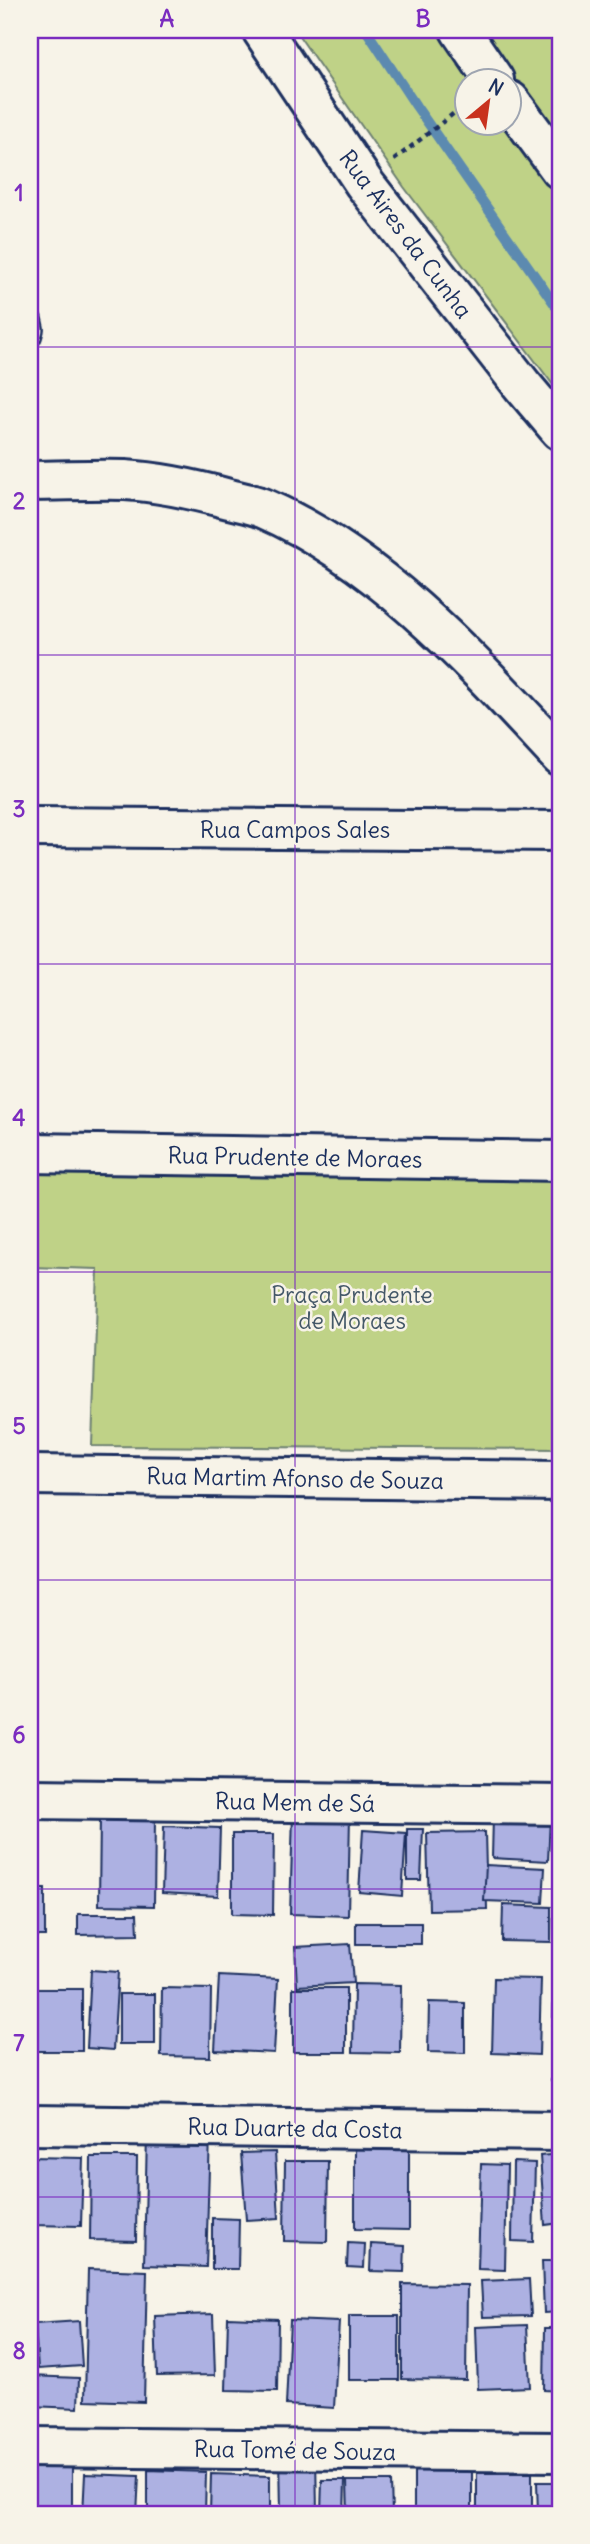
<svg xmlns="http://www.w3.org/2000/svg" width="590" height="2544" font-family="Delius,sans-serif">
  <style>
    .green { fill: #bfd287; stroke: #6d8072; stroke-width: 2; fill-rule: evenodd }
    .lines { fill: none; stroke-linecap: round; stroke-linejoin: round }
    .stream { stroke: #5c8ab0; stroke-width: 10 }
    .building { fill: #adb1e2; stroke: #1b2f5e; stroke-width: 2 }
    .service-casing { stroke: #1b2f5e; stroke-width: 26 }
    .minor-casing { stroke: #1b2f5e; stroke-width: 44 }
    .tertiary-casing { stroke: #1b2f5e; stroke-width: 44 }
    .path { stroke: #1b2f5e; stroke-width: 4.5; stroke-dasharray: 5 5; stroke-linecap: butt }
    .service { stroke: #f7f3e8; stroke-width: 21 }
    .minor { stroke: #f7f3e8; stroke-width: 38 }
    .tertiary { stroke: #f7f3e8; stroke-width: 38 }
    .grid { fill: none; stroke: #7b2cbf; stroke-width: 2; stroke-opacity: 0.55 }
    .labels { text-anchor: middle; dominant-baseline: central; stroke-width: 5; stroke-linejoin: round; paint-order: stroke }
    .street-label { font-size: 23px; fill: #1b2f5e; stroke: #f7f3e8 }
    .park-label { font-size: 23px; fill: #445868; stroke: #f7f3e8 }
    .neatline { fill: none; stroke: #7b2cbf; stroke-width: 2.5 }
    .grid-label { font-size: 23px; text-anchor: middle; font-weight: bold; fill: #7b2cbf }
  </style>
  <rect width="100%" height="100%" fill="#f7f3e8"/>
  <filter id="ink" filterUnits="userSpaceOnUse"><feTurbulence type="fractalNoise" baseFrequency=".0143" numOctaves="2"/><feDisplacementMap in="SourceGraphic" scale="14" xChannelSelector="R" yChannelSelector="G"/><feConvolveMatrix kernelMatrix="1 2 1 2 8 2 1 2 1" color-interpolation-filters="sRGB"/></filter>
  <g filter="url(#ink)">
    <!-- green -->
    <g class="green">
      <path d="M295 30H560V394L404 187ZM468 80H510V122H468Z"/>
      <path d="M30 1164 560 1170V1449L92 1446 98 1269 30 1267Z"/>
    </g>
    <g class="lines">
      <!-- stream -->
      <path class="stream" d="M366 30 416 106 560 312"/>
    </g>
    <!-- building -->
    <g class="building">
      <path d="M293 1814 350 1815 348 1916 290 1914Z"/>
      <rect x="557" y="1815" width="3" height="71"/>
      <path d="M100 1816 155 1817 154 1906 99 1905Z"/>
      <path d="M493 1816 550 1818 548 1861 492 1858Z"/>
      <path d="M164 1826 220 1828 218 1896 162 1893Z"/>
      <path d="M407 1829H423L421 1880H407Z"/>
      <path d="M363 1830 406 1833 402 1896 359 1892Z"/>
      <path d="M485 1832 487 1909 429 1910 427 1833Z"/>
      <path d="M232 1834H274L273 1915 232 1914Z"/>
      <path d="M486 1865 545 1868 543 1903 484 1901Z"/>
      <rect x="30" y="1889" width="15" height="47"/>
      <path d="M503 1905 551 1907V1942L502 1941Z"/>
      <path d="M78 1914H137L138 1934 78 1935Z"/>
      <path d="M554 1918H560V1945L555 1946Z"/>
      <rect x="356" y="1923" width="65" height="21"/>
      <path d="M350 1944 353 1983 297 1986 295 1947Z"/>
      <path d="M91 1970 118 1972 113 2050 87 2048Z"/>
      <path d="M219 1976 278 1979 274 2053 215 2050Z"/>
      <path d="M494 1978 541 1979 539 2055 492 2053Z"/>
      <path d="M354 1984 401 1985 400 2053 353 2052Z"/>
      <path d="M162 1988 211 1989 210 2057 161 2056Z"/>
      <rect x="293" y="1988" width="53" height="64"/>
      <rect x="30" y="1989" width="52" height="62"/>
      <rect x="119" y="1994" width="36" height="50"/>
      <path d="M554 1995H560V2081L551 2080Z"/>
      <path d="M429 2002 465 2003V2053L428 2052Z"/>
      <path d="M147 2134 210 2135 206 2267 144 2265Z"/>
      <path d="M355 2136 409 2137V2230L355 2229Z"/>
      <path d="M275 2152 279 2218 246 2220 241 2153Z"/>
      <path d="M560 2154V2223L545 2225 540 2156Z"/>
      <path d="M30 2157 83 2158 81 2226 30 2225Z"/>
      <path d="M91 2157H137L136 2241 90 2240Z"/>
      <path d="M285 2161H328L327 2242 284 2241Z"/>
      <path d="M513 2162 535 2163 533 2242 512 2241Z"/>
      <path d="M481 2164 507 2165 505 2270 478 2269Z"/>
      <path d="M212 2218 239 2219 238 2269H212Z"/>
      <path d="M348 2243 365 2244 364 2268 347 2267Z"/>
      <path d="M371 2244 405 2246 404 2272 370 2271Z"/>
      <path d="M542 2261H560V2312L544 2313Z"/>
      <path d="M88 2269 147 2271 144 2402 85 2400Z"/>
      <path d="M529 2279 531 2316 483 2317 481 2281Z"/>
      <path d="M402 2284 467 2285 466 2380 402 2379Z"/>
      <path d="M213 2314 215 2375 157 2376 155 2316Z"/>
      <rect x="349" y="2316" width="50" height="64"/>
      <path d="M228 2317 278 2319 277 2391 226 2390Z"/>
      <path d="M290 2320 339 2322 334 2408 286 2405Z"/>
      <path d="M79 2321 82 2366 38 2369 35 2324Z"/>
      <path d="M527 2325 530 2387 478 2389 476 2327Z"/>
      <path d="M545 2328H560V2391L544 2390Z"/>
      <path d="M30 2376 79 2378 78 2408 30 2406Z"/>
      <path d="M280 2454H316L317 2514H281Z"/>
      <path d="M414 2456 472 2457V2514H414Z"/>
      <path d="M30 2464 72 2465V2514H30Z"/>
      <path d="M148 2470 206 2472 205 2514H148Z"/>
      <rect x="477" y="2473" width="55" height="41"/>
      <path d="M85 2474 139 2476 137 2514H83Z"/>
      <path d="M211 2474 270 2476V2514H210Z"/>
      <path d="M322 2480H345L344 2514H321Z"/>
      <path d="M347 2481H391L392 2514H348Z"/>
      <path d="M537 2482H560V2514H538Z"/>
    </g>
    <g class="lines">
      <defs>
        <path id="service" d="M30 320 32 329 30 336"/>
        <g id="minor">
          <path d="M30 481C61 481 94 479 125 480 160 482 196 490 229 499 241 502 254 504 265 509 382 560 475 665 560 756"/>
          <path d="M30 827 560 831"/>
          <path d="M30 1153 560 1161"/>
          <path d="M30 1475 560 1481"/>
          <path d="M30 1799 560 1805"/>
          <path d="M30 2125 560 2131"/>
          <path d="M30 2447 560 2452"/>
        </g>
        <g id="tertiary">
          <path d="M262 30 364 183 522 385 560 430"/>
          <path d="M460 30 494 80"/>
          <path d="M510 101 560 169"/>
        </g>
      </defs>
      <!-- service casing -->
      <use href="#service" class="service-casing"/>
      <!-- minor casing -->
      <use href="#minor" class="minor-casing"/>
      <!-- tertiary casing -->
      <use href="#tertiary" class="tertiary-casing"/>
      <!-- path -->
      <path class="path" d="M394 160 467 103"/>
      <!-- service -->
      <use href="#service" class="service"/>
      <!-- minor -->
      <use href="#minor" class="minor"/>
      <!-- tertiary -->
      <use href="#tertiary" class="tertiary"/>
    </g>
  </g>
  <!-- grid -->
  <path class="grid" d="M295 30V2514M30 347H560M30 655H560M30 964H560M30 1272H560M30 1580H560M30 1889H560M30 2197H560"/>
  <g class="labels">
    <!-- street labels -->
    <g class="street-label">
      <text transform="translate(406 234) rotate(53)">Rua Aires da Cunha</text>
      <text x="295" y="829">Rua Campos Sales</text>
      <text transform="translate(295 1157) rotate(1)">Rua Prudente de Moraes</text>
      <text transform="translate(295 1478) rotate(1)">Rua Martim Afonso de Souza</text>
      <text transform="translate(295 1802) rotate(1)">Rua Mem de Sá</text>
      <text transform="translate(295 2128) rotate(1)">Rua Duarte da Costa</text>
      <text transform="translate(295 2450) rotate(1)">Rua Tomé de Souza</text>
    </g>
    <!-- park labels -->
    <g class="park-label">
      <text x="352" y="1294">Praça Prudente<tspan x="352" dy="26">de Moraes</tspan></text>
    </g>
  </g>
  <!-- margin -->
  <rect width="590" height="2544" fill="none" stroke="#f7f3e8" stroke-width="77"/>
  <!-- north arrow -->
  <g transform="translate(488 102) rotate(29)"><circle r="33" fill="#f7f3e8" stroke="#9fa5b1" stroke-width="2"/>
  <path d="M0-5L12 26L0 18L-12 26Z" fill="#c8321e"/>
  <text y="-10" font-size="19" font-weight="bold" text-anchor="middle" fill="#1b2f5e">N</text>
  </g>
  <rect x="38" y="38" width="514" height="2468" class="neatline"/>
  <g class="grid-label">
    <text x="167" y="27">A</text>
    <text x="423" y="27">B</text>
    <text x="19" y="201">1</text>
    <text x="19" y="509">2</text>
    <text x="19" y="817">3</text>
    <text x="19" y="1126">4</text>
    <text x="19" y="1434">5</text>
    <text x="19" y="1743">6</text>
    <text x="19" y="2051">7</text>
    <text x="19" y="2359">8</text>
  </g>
</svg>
